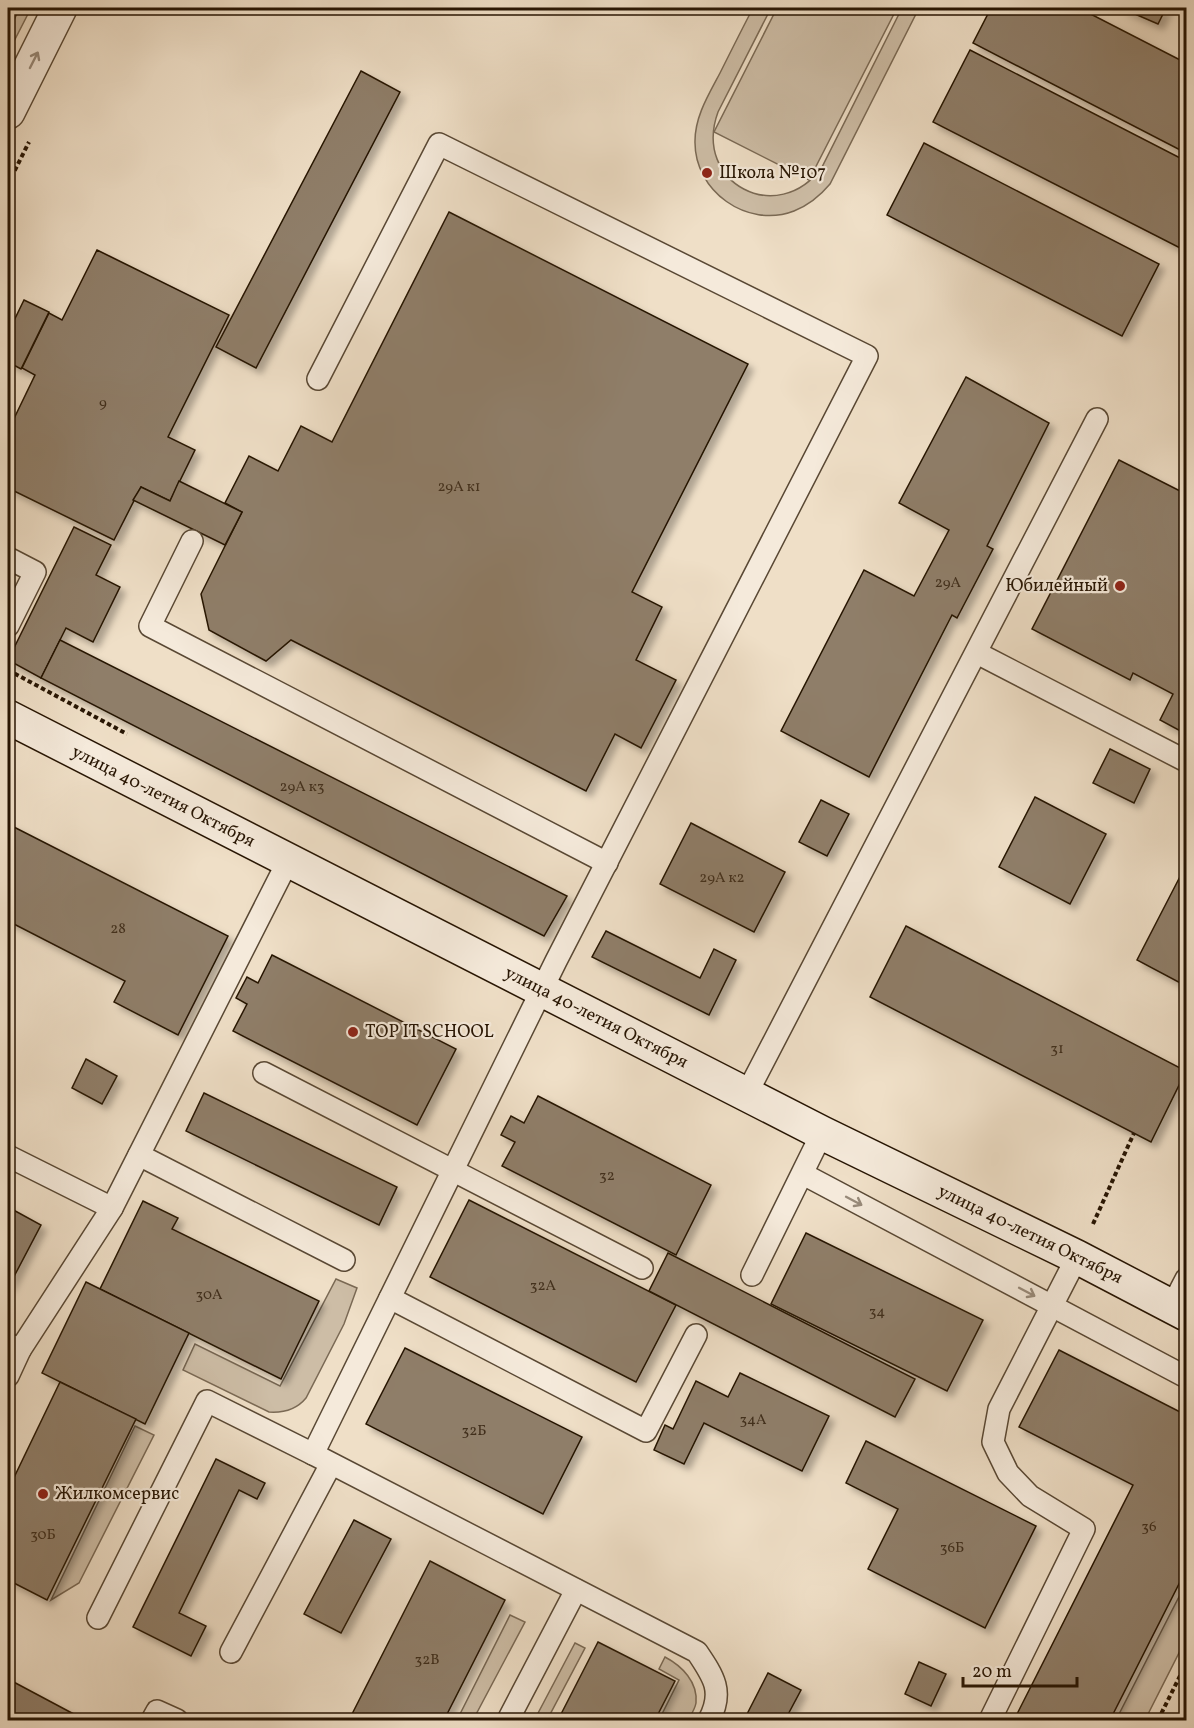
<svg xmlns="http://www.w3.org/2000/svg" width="1194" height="1728" font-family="Vollkorn,serif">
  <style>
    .green { fill: #cdbda6; stroke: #7a6954; stroke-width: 1.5 }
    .building { fill: #8f7e69; stroke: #271503; stroke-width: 1.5; filter: url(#shadow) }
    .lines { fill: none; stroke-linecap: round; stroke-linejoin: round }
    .lane-casing { stroke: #594834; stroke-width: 24 }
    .street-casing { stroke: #594834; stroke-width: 36 }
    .secondary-casing { stroke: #271503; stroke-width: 36 }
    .path { stroke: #271503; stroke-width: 4; stroke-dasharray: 4.5 3; stroke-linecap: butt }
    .lane { stroke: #f5eadb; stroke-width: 21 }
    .street { stroke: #f5eadb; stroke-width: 33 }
    .secondary { stroke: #f5eadb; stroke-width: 33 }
    .oneway { stroke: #988a7a }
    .poi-dot { fill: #8f2418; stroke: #f5eadb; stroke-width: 2 }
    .labels { text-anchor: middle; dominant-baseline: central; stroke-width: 4.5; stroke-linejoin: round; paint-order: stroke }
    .number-label { font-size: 15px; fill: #412f1c }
    .poi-label { font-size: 18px; fill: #271503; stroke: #f5eadb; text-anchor: start }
    .street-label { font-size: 18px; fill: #271503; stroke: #f5eadb }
  </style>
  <defs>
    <filter id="shadow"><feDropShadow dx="5.5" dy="5.5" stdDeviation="3" flood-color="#0004"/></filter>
  </defs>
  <rect width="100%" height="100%" fill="#efdfc7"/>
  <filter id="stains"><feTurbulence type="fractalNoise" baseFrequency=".00333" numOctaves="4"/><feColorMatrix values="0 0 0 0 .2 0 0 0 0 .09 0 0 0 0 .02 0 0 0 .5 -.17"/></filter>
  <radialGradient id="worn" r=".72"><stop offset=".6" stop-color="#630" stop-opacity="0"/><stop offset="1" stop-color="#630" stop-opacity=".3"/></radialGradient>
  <!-- green -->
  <g class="green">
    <path d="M20 8H31L8 53V32Z"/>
    <path d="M753 8H771L718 112C692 183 778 228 822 167L902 8H919L830 184C820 196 809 205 794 211 747 229 694 191 695 141 695 116 709 94 720 73 731 51 742 29 753 8Z"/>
    <path d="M777 8H897L809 180 714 132Z"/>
    <path d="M336 1279 357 1288 344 1324 306 1398C297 1409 284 1413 269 1412L183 1370 195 1344 280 1386Z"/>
    <path d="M135 1426 154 1435 79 1583 51 1600Z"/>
    <path d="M1186 1583V1639L1145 1720H1116Z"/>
    <path d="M510 1615 525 1622 473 1720H457Z"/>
    <path d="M575 1643 585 1648 547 1720 536 1717Z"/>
    <path d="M665 1657C682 1666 698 1682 696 1703 695 1709 691 1715 688 1720H659L679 1680 659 1669Z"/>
  </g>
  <!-- building -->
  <g class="building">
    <path d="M991 8H1079L1186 63V153L973 43Z"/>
    <path d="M1121 8H1166L1158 24Z"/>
    <path d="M970 50 1186 161V251L933 122Z"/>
    <path d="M361 71 400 92 256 368 216 347Z"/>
    <path d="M924 143 1159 264 1122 336 887 215Z"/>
    <path d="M449 212 748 364 632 592 662 607 636 660 676 680 641 748 615 734 586 791 291 640 266 661 209 630 201 594 242 512 225 503 249 456 278 471 301 426 332 442Z"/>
    <path d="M97 250 229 315 168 437 195 450 170 501 141 487 114 540 8 488V431L35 375 22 368 49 313 62 320Z"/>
    <path d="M24 300 49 312 21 369 8 362V333Z"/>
    <path d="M966 377 1049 423 987 546 993 549 957 618 952 615 869 777 781 731 864 570 914 596 949 530 899 503Z"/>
    <path d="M1119 460 1186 494V734L1160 720 1173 694 1133 673 1130 680 1032 629Z"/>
    <path d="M179 481 242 512 225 545 133 500 141 487 170 501Z"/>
    <path d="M74 527 111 545 96 575 120 587 93 642 66 628 41 678 8 660Z"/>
    <path d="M60 640 567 896 544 936 41 678Z"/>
    <path d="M1110 749 1150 769 1134 803 1093 783Z"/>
    <path d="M1035 797 1106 834 1070 904 999 867Z"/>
    <path d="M821 800 849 814 827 856 799 842Z"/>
    <path d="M691 823 785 872 754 932 660 884Z"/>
    <path d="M8 824 228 936 178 1035 114 1002 125 981 8 921Z"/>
    <path d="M1186 865V986L1137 960Z"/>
    <path d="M906 926 1186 1071 1151 1142 870 997Z"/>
    <path d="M606 931 700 978 714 949 736 960 709 1015 592 957Z"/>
    <path d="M272 955 456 1049 417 1125 233 1031 247 1004 236 998 247 977 258 983Z"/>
    <path d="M86 1059 117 1076 102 1104 72 1088Z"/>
    <path d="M204 1093 397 1187 379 1225 186 1131Z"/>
    <path d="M538 1096 711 1185 676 1255 502 1166 515 1142 501 1135 511 1116 524 1123Z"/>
    <path d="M469 1200 676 1305 636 1382 430 1277Z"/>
    <path d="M143 1201 178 1218 172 1229 319 1301 281 1379 100 1289Z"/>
    <path d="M8 1207 41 1225 8 1288Z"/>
    <path d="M806 1233 983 1320 947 1391 771 1304Z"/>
    <path d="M668 1253 915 1379 895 1417 649 1291Z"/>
    <path d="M86 1282 189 1333 145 1424 42 1373Z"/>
    <path d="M405 1348 582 1437 543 1514 366 1424Z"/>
    <path d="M1059 1350 1186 1415V1570L1110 1720H1014L1133 1485 1019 1427Z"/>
    <path d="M740 1373 829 1416 802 1471 704 1423 684 1464 654 1450 665 1425 673 1429 696 1381 728 1397Z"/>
    <path d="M60 1382 136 1419 47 1600 8 1580V1490Z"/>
    <path d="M866 1441 1036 1526 985 1628 868 1569 898 1509 846 1483Z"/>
    <path d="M216 1459 265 1483 257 1499 239 1490 179 1613 206 1626 191 1656 133 1627Z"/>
    <path d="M354 1520 391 1539 341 1633 304 1614Z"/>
    <path d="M430 1561 505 1600 444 1720H349Z"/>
    <path d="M598 1642 675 1681 655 1720H558Z"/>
    <path d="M919 1662 946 1674 931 1706 905 1694Z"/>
    <path d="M768 1673 801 1690 785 1720H744Z"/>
    <path d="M8 1679 85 1720H8Z"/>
  </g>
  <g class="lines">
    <defs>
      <g id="lane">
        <path d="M318 379 439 144 867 356 556 961 313 1454 697 1652C714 1677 724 1692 709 1720"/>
        <path d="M192 541 150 626 607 863"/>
        <path d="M8 558 35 572 8 626"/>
        <path d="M977 653 1186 761"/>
        <path d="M264 1073 642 1268"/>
        <path d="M746 1095 1097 419"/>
        <path d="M139 1155 344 1260"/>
        <path d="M8 1156 112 1208"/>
        <path d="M803 1174 1186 1377"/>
        <path d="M752 1275 822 1133"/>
        <path d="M390 1298 646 1431 696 1335"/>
        <path d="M1172 1306 1186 1279"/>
        <path d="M8 1344 20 1350 112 1208 288 861"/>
        <path d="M8 1376 20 1350"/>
        <path d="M98 1618 207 1401 313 1454"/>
        <path d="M231 1652 331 1464"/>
        <path d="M152 1720 157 1711 177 1720"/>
        <path d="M508 1720 576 1590"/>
        <path d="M990 1720 1084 1529 1030 1496 1008 1473 993 1442 999 1409 1077 1257"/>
      </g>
      <path id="street" d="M8 112 60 8"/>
      <path id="secondary" d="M8 717 822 1133 1077 1257 1186 1314"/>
    </defs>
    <!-- lane casing -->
    <use href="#lane" class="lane-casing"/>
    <!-- street casing -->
    <use href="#street" class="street-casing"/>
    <!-- secondary casing -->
    <use href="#secondary" class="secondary-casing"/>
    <!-- path -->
    <g class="path">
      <path d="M8 184 29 142"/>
      <path d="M8 670 127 734"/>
      <path d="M1093 1224 1134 1133"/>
      <path d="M1158 1720 1186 1664"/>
    </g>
    <!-- lane -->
    <use href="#lane" class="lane"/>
    <!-- street -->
    <use href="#street" class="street"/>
    <!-- secondary -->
    <use href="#secondary" class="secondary"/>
  </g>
  <!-- one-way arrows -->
  <defs><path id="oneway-shaft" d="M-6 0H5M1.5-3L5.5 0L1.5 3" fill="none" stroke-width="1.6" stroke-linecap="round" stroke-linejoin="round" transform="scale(1.5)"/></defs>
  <g class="oneway">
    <use href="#oneway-shaft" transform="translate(34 60) rotate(-63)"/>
    <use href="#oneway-shaft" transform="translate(854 1201) rotate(28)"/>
    <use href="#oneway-shaft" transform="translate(1027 1292) rotate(28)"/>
  </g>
  <!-- markers -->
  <g class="poi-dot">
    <circle cx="707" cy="173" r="6"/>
    <circle cx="1120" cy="586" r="6"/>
    <circle cx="353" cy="1032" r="6"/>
    <circle cx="43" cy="1494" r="6"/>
  </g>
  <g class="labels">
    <!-- number labels -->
    <g class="number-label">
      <text x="103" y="403">9</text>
      <text x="459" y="487">29А к1</text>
      <text x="948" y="583">29А</text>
      <text x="302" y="787">29А к3</text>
      <text x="722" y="878">29А к2</text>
      <text x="118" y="929">28</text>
      <text x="1057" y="1049">31</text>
      <text x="607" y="1176">32</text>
      <text x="543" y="1286">32А</text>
      <text x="209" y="1295">30А</text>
      <text x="877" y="1312">34</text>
      <text x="753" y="1420">34А</text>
      <text x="474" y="1431">32Б</text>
      <text x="1149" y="1527">36</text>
      <text x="43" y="1535">30Б</text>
      <text x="952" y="1548">36Б</text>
      <text x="427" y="1660">32В</text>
    </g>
    <!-- poi labels -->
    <g class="poi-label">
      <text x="719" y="173">Школа №107</text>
      <text x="1108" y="586" text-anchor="end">Юбилейный</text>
      <text x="365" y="1032">TOP IT SCHOOL</text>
      <text x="55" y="1494">Жилкомсервис</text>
    </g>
    <!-- street labels -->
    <g class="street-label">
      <text transform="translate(163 797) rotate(27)">улица 40-летия Октября</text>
      <text transform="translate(596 1018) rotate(27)">улица 40-летия Октября</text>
      <text transform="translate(1030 1235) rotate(26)">улица 40-летия Октября</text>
    </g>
  </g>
  <!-- margin -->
  <rect width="1194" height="1728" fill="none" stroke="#efdfc7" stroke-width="30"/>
  <rect x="9" y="9" width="1176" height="1710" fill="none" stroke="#271503" stroke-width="3"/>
  <rect x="15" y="15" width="1164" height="1698" fill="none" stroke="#271503" stroke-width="1.5"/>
  <!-- scale -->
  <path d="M963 1677v9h114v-9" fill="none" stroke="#271503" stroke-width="3"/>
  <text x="972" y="1677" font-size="18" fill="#271503" stroke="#f5eadb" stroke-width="4.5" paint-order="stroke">20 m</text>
  <rect width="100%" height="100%" filter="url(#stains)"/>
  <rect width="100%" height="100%" fill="url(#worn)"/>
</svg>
